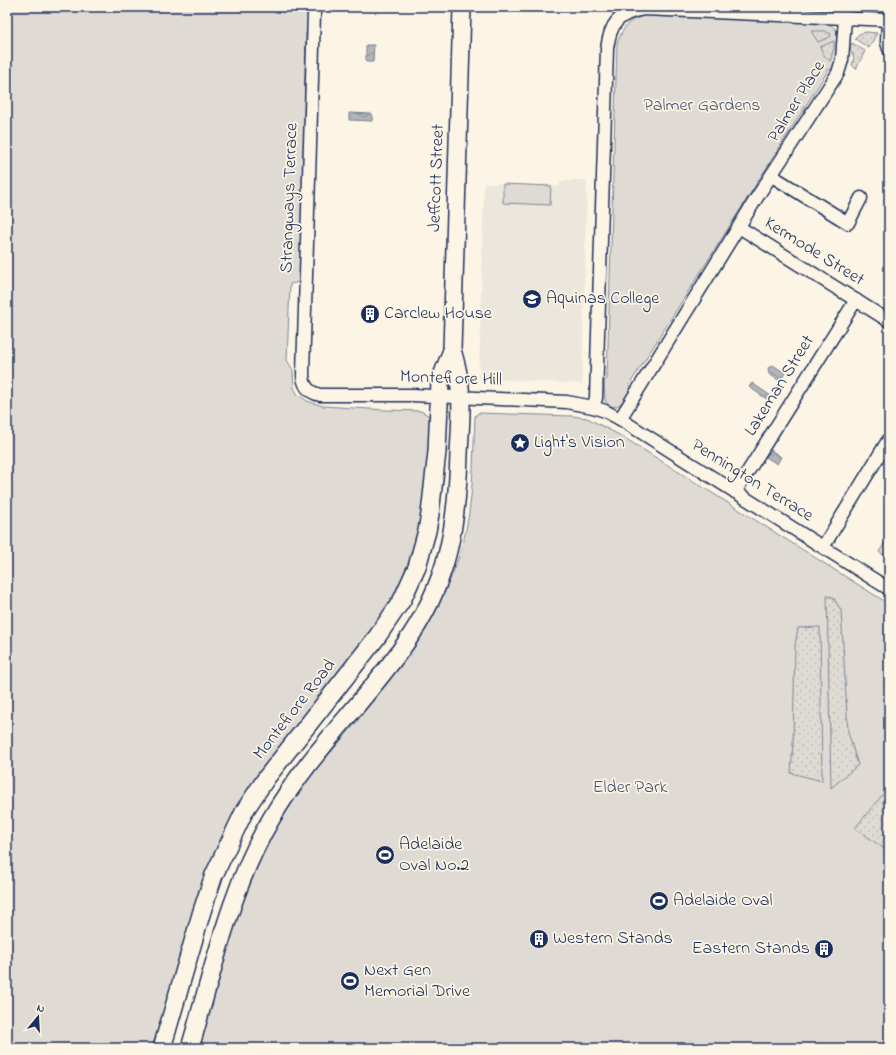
<svg xmlns="http://www.w3.org/2000/svg" width="896" height="1055" font-family="'Indie Flower',sans-serif">
  <style>
    .built { fill: #ece7dc }
    .green { fill: #dfdbd4; stroke: #7d8599 }
    .garden { fill: url(#garden-dots); stroke: #7d8599 }
    .water { fill: url(#water-waves); stroke: #767f94 }
    .lines { fill: none; stroke-linecap: round; stroke-linejoin: round }
    .street-casing { stroke: #1b2f5e; stroke-width: 15 }
    .secondary-casing { stroke: #1b2f5e; stroke-width: 20 }
    .street { stroke: #fcf5e5; stroke-width: 12 }
    .secondary { stroke: #fcf5e5; stroke-width: 17 }
    .labels { text-anchor: middle; dominant-baseline: central; stroke-width: 3.5; stroke-linejoin: round; paint-order: stroke }
    .street-label { font-size: 18px; fill: #1b2f5e; stroke: #fcf5e5 }
    .park-label { font-size: 18px; fill: #425176; stroke: #fcf5e5 }
    .poi-label { font-size: 18px; fill: #1b2f5e; stroke: #fcf5e5; text-anchor: start }
  </style>
  <defs>
    <pattern id="garden-dots" width="8" height="8" patternUnits="userSpaceOnUse"><rect width="8" height="8" fill="#dfdbd4"/><path d="M2 2h.1M6 6h.1" fill="none" stroke="#bfbcb8" stroke-width="1.8" stroke-linecap="round"/></pattern>
    <pattern id="water-waves" width="16" height="10" patternUnits="userSpaceOnUse"><rect width="16" height="10" fill="#b2b4b8"/><path d="M0 5q4-4 8 0t8 0" fill="none" stroke="#909399"/></pattern>
  </defs>
  <rect width="100%" height="100%" fill="#fcf5e5"/>
  <filter id="ink" filterUnits="userSpaceOnUse"><feTurbulence type="fractalNoise" baseFrequency=".025" numOctaves="2"/><feDisplacementMap in="SourceGraphic" scale="8" xChannelSelector="R" yChannelSelector="G"/><feConvolveMatrix kernelMatrix="1 2 1 2 8 2 1 2 1" color-interpolation-filters="sRGB"/></filter>
  <g filter="url(#ink)">
    <!-- built -->
    <path class="built" d="M572 180H587L582 384 479 378 484 183 560 186V181H572Z"/>
    <!-- green -->
    <g class="green">
      <path d="M7 7H308V29L306 33 300 282 290 284 287 360 293 370 294 388 298 395 307 401 323 406 385 410 421 411 434 419 423 538 402 594 242 808 156 1048H7Z"/>
      <path d="M646 15 826 23 831 25 836 30 839 39 838 61 833 70 829 69 629 385 632 388C626 397 617 416 605 401L604 381 607 379 617 44C623 27 628 20 646 15Z"/>
      <path d="M503 184 551 186 550 205 503 203Z"/>
      <path d="M478 413 572 416 587 418 623 437 889 604V1048H197C217 981 234 913 264 850 270 839 275 826 281 815 302 782 330 754 355 724 364 712 373 699 382 687 417 642 446 602 462 546 474 504 473 459 475 416Z"/>
      <path d="M889 536V558L879 552Z"/>
    </g>
    <!-- garden -->
    <g class="garden">
      <path d="M811 31H825L831 34 830 37 818 42Z"/>
      <path d="M866 32 877 33 869 48 855 39 859 34Z"/>
      <path d="M834 41V48L830 61 825 57 820 47Z"/>
      <path d="M852 43 865 51 856 69 852 65 854 58 850 49Z"/>
      <path d="M827 596 833 597 841 610 848 732 858 765 831 788Z"/>
      <path d="M820 627 822 781 791 773 793 743 795 645 798 628Z"/>
      <path d="M889 787V852L855 828Z"/>
    </g>
    <!-- water -->
    <g class="water">
      <path d="M366 45H374L373 62H366Z"/>
      <path d="M349 113 372 114V121L349 120Z"/>
      <path d="M773 365 785 373 780 381 769 374 768 368Z"/>
      <path d="M752 383 771 396 768 400 749 387Z"/>
      <path d="M771 450 781 457 777 464 766 457Z"/>
    </g>
    <g class="lines">
      <defs>
        <g id="street">
          <path d="M313 7 314 14 303 373C303 386 308 392 320 395H412L567 402 593 407 605 411 620 419 889 589"/>
          <path d="M888 20 887 42 889 49"/>
          <path d="M772 176 848 223 861 198"/>
          <path d="M739 227 889 321"/>
          <path d="M593 407 596 398 607 49C610 24 618 13 644 9L889 20"/>
          <path d="M620 419 759 194 838 73 842 60 845 18"/>
          <path d="M735 492 856 300"/>
          <path d="M823 547 889 439"/>
        </g>
        <g id="secondary">
          <path d="M162 1048 202 911 214 875 245 810 267 777 377 637 402 600 417 567 427 531 430 514 437 452 440 381 452 350"/>
          <path d="M190 1048C213 971 230 889 271 819 308 755 363 704 405 644 448 584 457 526 459 454 460 430 463 404 459 380 458 370 455 360 452 350L462 7"/>
        </g>
      </defs>
      <!-- street casing -->
      <use href="#street" class="street-casing"/>
      <!-- secondary casing -->
      <use href="#secondary" class="secondary-casing"/>
      <!-- street -->
      <use href="#street" class="street"/>
      <!-- secondary -->
      <use href="#secondary" class="secondary"/>
    </g>
  </g>
  <!-- icons -->
  <defs>
    <symbol id="university-disc" viewBox="-11 -11 22 22"><circle r="9.5" fill="#1b2f5e" stroke="#fcf5e5"/><path d="M0-5L7-2L0 1L-7-2ZM-4 1L0 2.5L4 1V4Q0 6-4 4Z" fill="#fff"/></symbol>
    <symbol id="building-disc" viewBox="-11 -11 22 22"><circle r="9.5" fill="#1b2f5e" stroke="#fcf5e5"/><path d="M-4-6H4V6H1V3H-1V6H-4ZM-2.5-4.3h1.7v1.8h-1.7ZM.8-4.3h1.7v1.8H.8ZM-2.5-1h1.7V.8h-1.7ZM.8-1h1.7V.8H.8Z" fill="#fff"/></symbol>
    <symbol id="sight-disc" viewBox="-11 -11 22 22"><circle r="9.5" fill="#1b2f5e" stroke="#fcf5e5"/><path d="M0-6L1.8-2.2L6-1.7L2.9 1.2L3.7 5.4L0 3.3L-3.7 5.4L-2.9 1.2L-6-1.7L-1.8-2.2Z" fill="#fff"/></symbol>
    <symbol id="stadium-disc" viewBox="-11 -11 22 22"><circle r="9.5" fill="#1b2f5e" stroke="#fcf5e5"/><path d="M0-5a6.5 5 0 1 0 0 10a6.5 5 0 1 0 0-10ZM-3.5-1.8h7v3.6h-7Z" fill="#fff"/></symbol>
  </defs>
  <g fill-rule="evenodd">
    <use href="#university-disc" x="521" y="288" width="22" height="22"/>
    <use href="#building-disc" x="359" y="303" width="22" height="22"/>
    <use href="#sight-disc" x="509" y="432" width="22" height="22"/>
    <use href="#stadium-disc" x="374" y="844" width="22" height="22"/>
    <use href="#stadium-disc" x="648" y="890" width="22" height="22"/>
    <use href="#building-disc" x="528" y="928" width="22" height="22"/>
    <use href="#building-disc" x="813" y="938" width="22" height="22"/>
    <use href="#stadium-disc" x="339" y="970" width="22" height="22"/>
  </g>
  <g class="labels">
    <!-- street labels -->
    <g class="street-label">
      <text transform="translate(797 102) rotate(-58)">Palmer Place</text>
      <text transform="translate(437 178) rotate(-88)">Jeffcott Street</text>
      <text transform="translate(290 198) rotate(-88)">Strangways Terrace</text>
      <text transform="translate(814 252) rotate(32)">Kermode Street</text>
      <text transform="translate(451 379) rotate(2)">Montefiore Hill</text>
      <text transform="translate(780 386) rotate(-58)">Lakeman Street</text>
      <text transform="translate(752 481) rotate(32)">Pennington Terrace</text>
      <text transform="translate(295 710) rotate(-52)">Montefiore Road</text>
    </g>
    <!-- park labels -->
    <g class="park-label">
      <text x="702" y="106">Palmer Gardens</text>
      <text x="630" y="788">Elder Park</text>
    </g>
    <!-- poi labels -->
    <g class="poi-label">
      <text x="546" y="299">Aquinas College</text>
      <text x="384" y="314">Carclew House</text>
      <text x="534" y="443">Light's Vision</text>
      <text x="399" y="845">Adelaide<tspan x="399" dy="21">Oval No.2</tspan></text>
      <text x="673" y="901">Adelaide Oval</text>
      <text x="553" y="939">Western Stands</text>
      <text x="810" y="949" text-anchor="end">Eastern Stands</text>
      <text x="364" y="971">Next Gen<tspan x="364" dy="21">Memorial Drive</tspan></text>
    </g>
  </g>
  <!-- margin -->
  <rect width="896" height="1055" fill="none" stroke="#fcf5e5" stroke-width="24"/>
  <rect x="12" y="12" width="872" height="1031" fill="none" stroke="#1b2f5e" stroke-width="1.5" filter="url(#ink)"/>
  <!-- north arrow -->
  <g transform="translate(38 1017) rotate(18)" stroke="#fcf5e5" stroke-width="3" paint-order="stroke">
  <path d="M0-3L7 15L0 10L-7 15Z" fill="#1b2f5e"/>
  <text y="-6" font-size="11" font-weight="bold" text-anchor="middle" fill="#1b2f5e">N</text>
  </g>
</svg>
